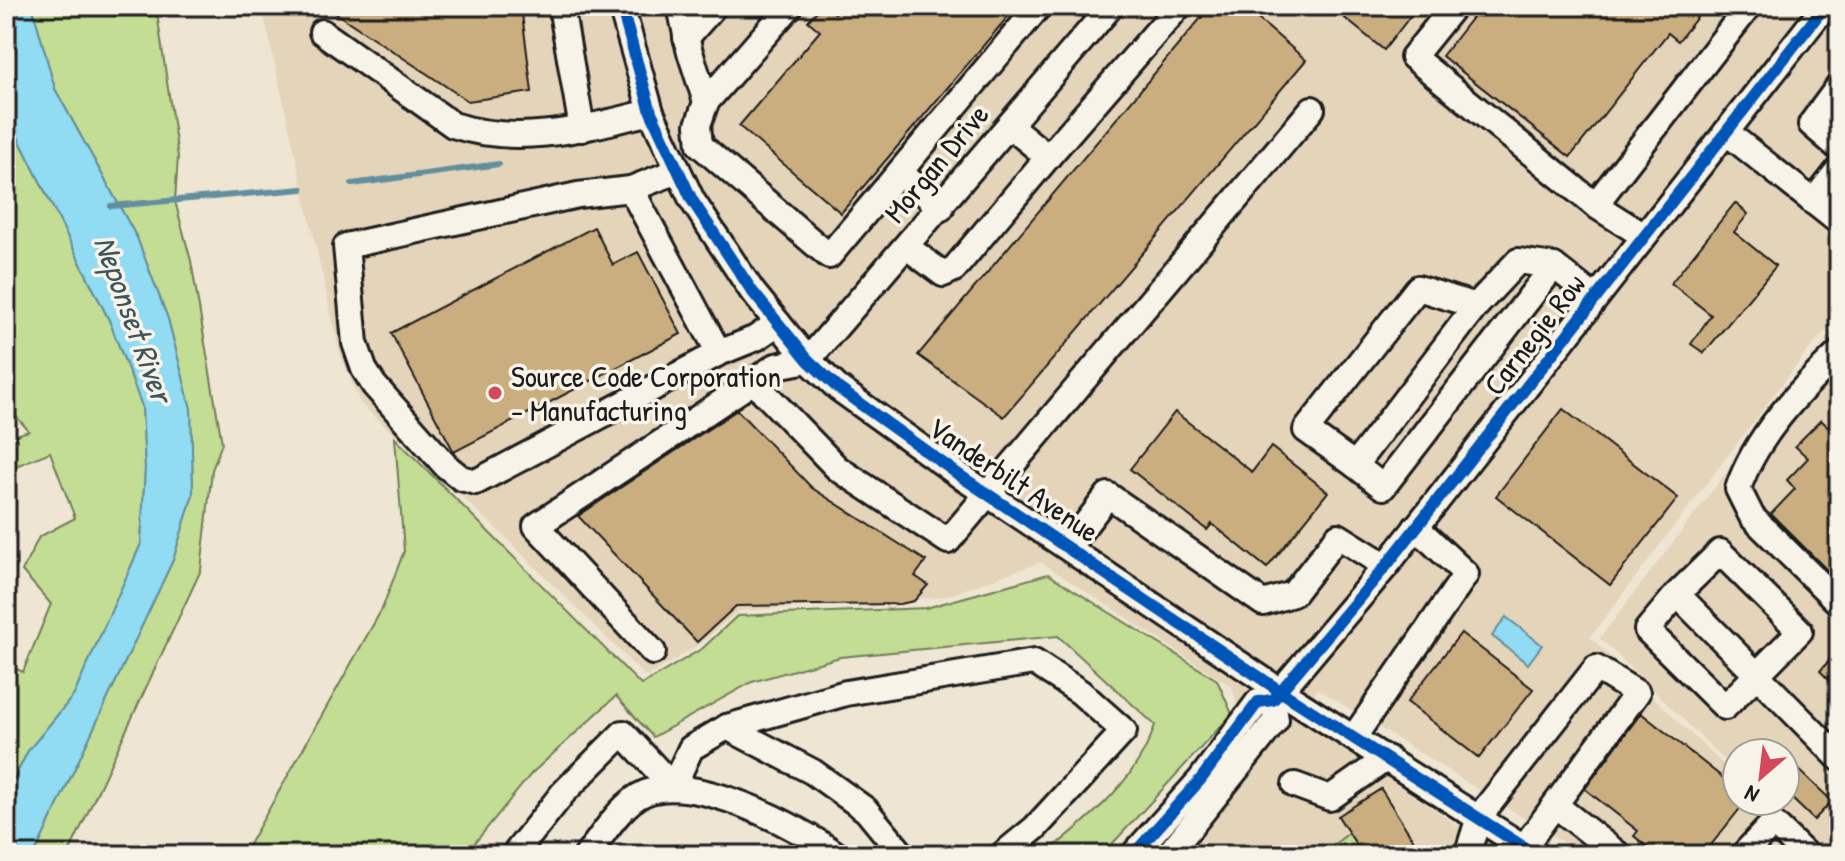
<svg xmlns="http://www.w3.org/2000/svg" width="1845" height="861" font-family="'Patrick Hand',sans-serif">
  <style>
    .built { fill: #e4d4ba }
    .green { fill: #c3dd94; stroke: #707c58; stroke-width: 2 }
    .water { fill: #91dbf3; stroke: #628f9d; stroke-width: 2 }
    .lines { fill: none; stroke-linecap: round; stroke-linejoin: round }
    .stream { stroke: #628f9d; stroke-width: 6 }
    .building { fill: #cbae80; stroke: #1c1c1c; stroke-width: 2 }
    .minor-casing { stroke: #1c1c1c; stroke-width: 30 }
    .minor { stroke: #f7f3e8; stroke-width: 24 }
    .cycleway-casing { stroke: #f7f3e8; stroke-width: 17 }
    .cycleway { stroke: #0057b8; stroke-width: 12 }
    .poi-dot { fill: #d1495b; stroke: #f7f3e8; stroke-width: 3 }
    .labels { text-anchor: middle; dominant-baseline: central; stroke-width: 7; stroke-linejoin: round; paint-order: stroke }
    .street-label { font-size: 30px; fill: #1c1c1c; stroke: #f7f3e8 }
    .poi-label { font-size: 30px; fill: #1c1c1c; stroke: #f7f3e8; text-anchor: start }
    .water-label { font-size: 32px; font-style: italic; fill: #3f555c; stroke: #f7f3e8 }
  </style>
  <rect width="100%" height="100%" fill="#eee5d3"/>
  <filter id="ink" filterUnits="userSpaceOnUse"><feTurbulence type="fractalNoise" baseFrequency=".0125" numOctaves="2"/><feDisplacementMap in="SourceGraphic" scale="16" xChannelSelector="R" yChannelSelector="G"/><feConvolveMatrix kernelMatrix="1 2 1 2 8 2 1 2 1" color-interpolation-filters="sRGB"/></filter>
  <g filter="url(#ink)">
    <!-- built -->
    <g class="built">
      <path d="M262 6H1839V316L1805 354 1590 637 1737 778V801H1762L1818 855H1583L1318 689 1298 717 1501 855H1110L1191 771 1239 712 1232 687 1041 562 943 597 738 611 697 646 646 677 499 531 360 403 340 354Z"/>
      <path d="M1839 325V855H1821L1766 801H1785V753H1737V772L1600 638Z"/>
    </g>
    <!-- green -->
    <g class="green">
      <path d="M32 6H156L178 157 175 201 191 261 222 443 212 470 201 570 68 855H34L173 560 193 494 191 410 168 319 137 238 55 89Z"/>
      <path d="M6 113 109 320 142 406 145 468 141 544 74 695 28 751 6 795V664L23 672 51 604 22 571 39 537 75 518 50 452 6 470V438L29 431 6 405Z"/>
      <path d="M395 438 641 685 703 648 737 616 926 608 1048 574 1217 680 1232 714 1102 855H1044C1088 820 1138 780 1155 725L1058 636 840 657 752 682 653 737 616 696 531 774 465 855H243L382 609 404 551Z"/>
      <path d="M1349 833 1363 855H1320Z"/>
    </g>
    <!-- water -->
    <g class="water">
      <path d="M6 6H32L55 89 137 238 168 319 191 409 193 494 173 560 34 855H6V795L28 751 74 695 141 544 145 468 142 406 109 320 6 113Z"/>
      <path d="M1506 617 1542 645 1528 664 1492 636Z"/>
    </g>
    <g class="lines">
      <!-- stream -->
      <g class="stream">
        <path d="M352 184 499 164"/>
        <path d="M111 206 302 189"/>
      </g>
    </g>
    <!-- building -->
    <g class="building">
      <path d="M325 6H521L532 92 468 101Z"/>
      <path d="M821 6 835 13 841 6H1017L841 213 739 126 820 31 808 21Z"/>
      <path d="M1211 6H1243L1306 60 1004 417 918 355Z"/>
      <path d="M1330 6H1418L1384 50Z"/>
      <path d="M1481 6H1706L1678 41 1668 33 1570 157 1442 56Z"/>
      <path d="M1735 203 1748 214 1734 232 1776 266 1704 353 1691 344 1711 315 1671 283Z"/>
      <path d="M594 227 613 265 638 252 681 334 454 452 391 333Z"/>
      <path d="M1563 409 1678 498 1610 585 1496 496Z"/>
      <path d="M737 410 812 488 926 561 915 576 928 585 914 601 900 604 736 606 697 642 578 516Z"/>
      <path d="M1175 412 1252 472 1271 447 1328 492 1267 568 1212 524 1207 530 1130 469Z"/>
      <path d="M1821 420 1839 437V582L1771 514 1795 489 1787 480 1808 458 1795 446Z"/>
      <path d="M1461 633 1533 689 1479 758 1407 702Z"/>
      <path d="M1839 649V690L1820 671Z"/>
      <path d="M1641 713 1737 789V801H1746L1703 855H1668L1660 849 1656 854 1634 836 1638 831 1585 789Z"/>
      <path d="M1794 765 1832 801 1814 820 1785 792V775Z"/>
      <path d="M1381 789 1423 855H1363L1338 816Z"/>
    </g>
    <g class="lines">
      <defs>
        <g id="minor">
          <path d="M561 6 582 129"/>
          <path d="M621 6 651 112 692 200 752 291 808 360 838 388 962 477 1280 691 1536 855"/>
          <path d="M680 6 689 49 706 102 698 125 700 145 829 256 1039 6"/>
          <path d="M1454 6 1413 57 1595 205 1644 236"/>
          <path d="M322 32 453 125C520 147 585 128 651 112"/>
          <path d="M686 38 714 6"/>
          <path d="M1839 86 1811 124 1839 148"/>
          <path d="M706 102 790 6"/>
          <path d="M1726 132 1839 222"/>
          <path d="M1048 157 1179 6"/>
          <path d="M677 171 631 189 578 195 346 246 355 343 364 369 374 385 446 466 461 478 476 482 719 353 756 338 778 323"/>
          <path d="M900 172 941 208"/>
          <path d="M631 189 719 353"/>
          <path d="M1813 202 1839 169"/>
          <path d="M1595 205 1749 6"/>
          <path d="M907 247 943 274 954 269 1048 157 1010 126"/>
          <path d="M1476 306 1418 288 1306 430 1355 465 1476 306 1518 261 1554 266 1595 298"/>
          <path d="M1839 353C1800 390 1755 437 1738 489L1752 517 1839 603"/>
          <path d="M753 381 837 468 948 541 1312 109"/>
          <path d="M1355 465 1383 487 1554 266"/>
          <path d="M1068 547 1108 495 1263 603 1293 594 1338 536 1386 566"/>
          <path d="M1677 594 1647 630 1725 707 1800 631 1720 552 1677 594 1839 758"/>
          <path d="M653 652 536 526 776 366 808 360 1111 6"/>
          <path d="M727 727 846 693 1034 662 1080 692 1124 731 1035 828 1002 855"/>
          <path d="M1354 737 1466 574 1416 527"/>
          <path d="M1295 785 1330 798 1387 758"/>
          <path d="M1555 805 1619 855"/>
          <path d="M514 855 563 793 623 733 673 787 691 748 727 727 813 772 866 810 903 855"/>
          <path d="M587 855C603 835 621 803 645 793 693 772 798 826 837 855"/>
          <path d="M1133 855 1201 779 1258 702 1273 700 1386 566 1825 6"/>
          <path d="M1168 855 1276 720 1273 700"/>
          <path d="M1467 855 1479 817 1596 668 1637 693 1524 847"/>
          <path d="M1743 855 1773 823 1806 855"/>
        </g>
      </defs>
      <!-- minor casing -->
      <use href="#minor" class="minor-casing"/>
      <!-- minor -->
      <use href="#minor" class="minor"/>
      <defs>
        <g id="cycleway">
          <path d="M621 6 651 112 692 200 752 291 808 360 838 388 962 477 1280 691 1536 855"/>
          <path d="M1133 855 1201 779 1258 702 1273 700 1386 566 1825 6"/>
        </g>
      </defs>
      <!-- cycleway casing -->
      <use href="#cycleway" class="cycleway-casing"/>
      <!-- cycleway -->
      <use href="#cycleway" class="cycleway"/>
    </g>
  </g>
  <!-- markers -->
  <circle class="poi-dot" cx="495" cy="393" r="8"/>
  <g class="labels">
    <!-- street labels -->
    <g class="street-label">
      <text transform="translate(936 163) rotate(-50)">Morgan Drive</text>
      <text transform="translate(1534 334) rotate(-52)">Carnegie Row</text>
      <text transform="translate(1014 479) rotate(34)">Vanderbilt Avenue</text>
    </g>
    <!-- poi labels -->
    <g class="poi-label">
      <text x="511" y="376">Source Code Corporation<tspan x="511" dy="34">- Manufacturing</tspan></text>
    </g>
    <!-- water labels -->
    <g class="water-label">
      <text transform="translate(134 319) rotate(70)">Neponset River</text>
    </g>
  </g>
  <!-- margin -->
  <rect width="1845" height="861" fill="none" stroke="#f7f3e8" stroke-width="32"/>
  <rect x="16" y="16" width="1813" height="829" fill="none" stroke="#1c1c1c" stroke-width="3" filter="url(#ink)"/>
  <!-- north arrow -->
  <g transform="translate(1761 777) rotate(208)"><circle r="38" fill="#f7f3e8" stroke="#9f9d96" stroke-width="2"/>
  <path d="M0-6L14 30L0 20L-14 30Z" fill="#d1495b"/>
  <text y="-12" font-size="22" font-weight="bold" text-anchor="middle" fill="#1c1c1c">N</text>
  </g>
</svg>
